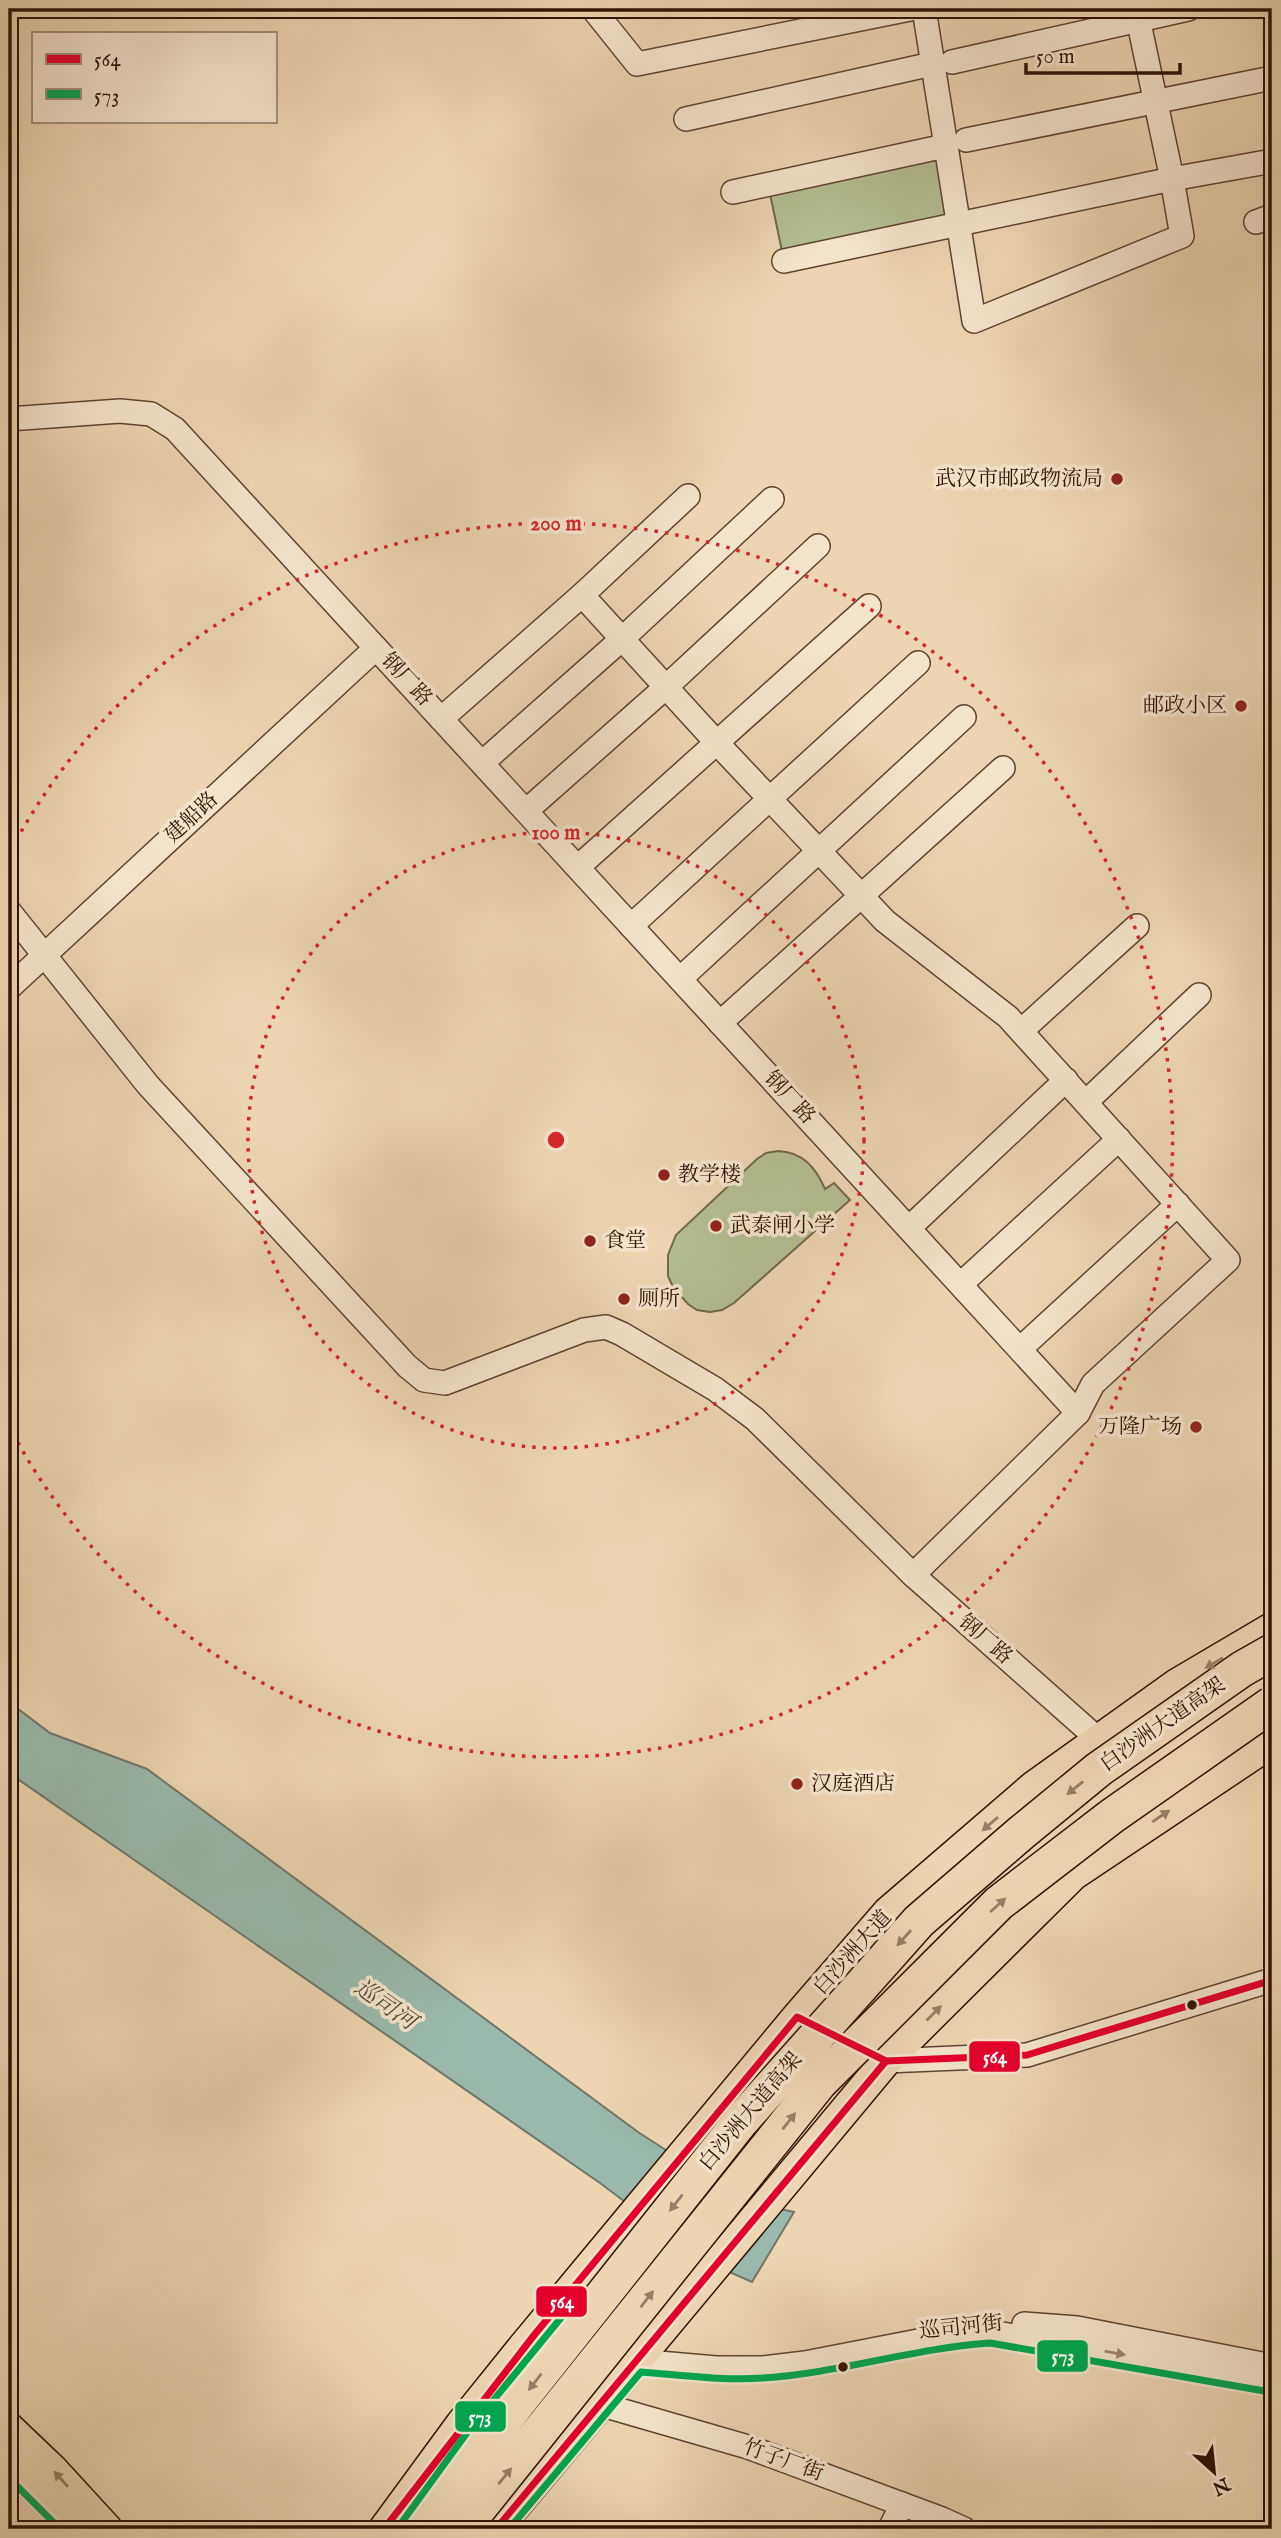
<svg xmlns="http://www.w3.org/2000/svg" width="1281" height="2538" font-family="'IM FELL English','Noto Serif SC',serif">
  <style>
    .pitch { fill: #b3be8f; stroke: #71684b; stroke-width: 2 }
    .water { fill: #99b9ac; stroke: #6f776a; stroke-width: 2 }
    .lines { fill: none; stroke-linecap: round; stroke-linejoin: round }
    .minor-casing { stroke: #5e4431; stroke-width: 26 }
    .major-casing { stroke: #2f1307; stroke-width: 33 }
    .minor { stroke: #f3e4cc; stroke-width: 23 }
    .major { stroke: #ecd5b0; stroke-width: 30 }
    .highway-bridge-casing { stroke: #2f1307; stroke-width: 38; stroke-linecap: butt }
    .highway-bridge { stroke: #ecd5b0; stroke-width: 35 }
    .bus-1-casing { stroke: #f3e4cc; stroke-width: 12 }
    .bus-2-casing { stroke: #f3e4cc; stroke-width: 12 }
    .bus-1 { stroke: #e4002b; stroke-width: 7 }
    .bus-2 { stroke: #00a651; stroke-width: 7 }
    .oneway { fill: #977e64 }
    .oneway2 { fill: #9b8673 }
    .ring { fill: none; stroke: #d62828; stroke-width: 3.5; stroke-dasharray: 3.5 7 }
    .poi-dot { fill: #8f2418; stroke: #f3e4cc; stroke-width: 2.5 }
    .bus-dot { fill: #2f1307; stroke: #f3e4cc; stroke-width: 2.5 }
    .labels { text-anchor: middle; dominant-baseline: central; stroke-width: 7; stroke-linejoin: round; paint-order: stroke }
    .poi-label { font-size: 21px; fill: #2f1307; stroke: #f3e4cc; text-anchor: start }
    .street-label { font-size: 21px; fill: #2f1307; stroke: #f3e4cc }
    .water-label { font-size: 23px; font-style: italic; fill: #544d41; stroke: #f3e4cc }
    .centre { fill: #d62828; stroke: #f3e4cc; stroke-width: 3.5 }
    .ring-label { font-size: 21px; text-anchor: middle; font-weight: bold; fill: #d62828; stroke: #f3e4cc; stroke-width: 7; stroke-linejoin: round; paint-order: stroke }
    .line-badge { stroke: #f3e4cc; stroke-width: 2.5 }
    .badge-label { font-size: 19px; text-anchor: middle; font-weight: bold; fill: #fff }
  </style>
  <rect width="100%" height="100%" fill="#ecd5b0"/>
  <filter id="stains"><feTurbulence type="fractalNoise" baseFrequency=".00286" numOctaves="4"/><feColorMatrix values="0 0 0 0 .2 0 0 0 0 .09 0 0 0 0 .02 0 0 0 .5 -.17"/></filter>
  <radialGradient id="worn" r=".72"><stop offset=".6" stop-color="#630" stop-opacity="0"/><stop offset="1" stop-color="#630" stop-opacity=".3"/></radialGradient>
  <!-- pitch -->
  <g class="pitch">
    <path d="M945 146 958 226 784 261 768 184Z"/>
    <path d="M778 1151C803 1152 816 1168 825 1189L834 1183 850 1200 734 1303 722 1310 710 1312 697 1310 688 1304 673 1287 668 1276V1255L676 1235 757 1159 766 1153Z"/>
  </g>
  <!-- water -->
  <path class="water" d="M9 1702 50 1733 147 1769 638 2132 746 2202 794 2212 752 2282 702 2260 600 2183 9 1773Z"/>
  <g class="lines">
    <defs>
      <g id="minor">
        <path d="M593 9 637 64 910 9"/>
        <path d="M1136 9 1172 179 1272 161"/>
        <path d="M952 62 1188 9"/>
        <path d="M686 119 932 64"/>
        <path d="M966 140 1272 78"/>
        <path d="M733 192 945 146"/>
        <path d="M1256 222 1272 216"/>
        <path d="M784 261 1172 179 1182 236 974 321 924 9"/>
        <path d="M9 419 120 411 151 414 175 429 1078 1413 913 1575 1099 1740"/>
        <path d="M582 595 717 743 885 921 1008 1017 1228 1260 1093 1384 1078 1413"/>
        <path d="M441 719 582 595 688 496"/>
        <path d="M482 763 622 639 772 499"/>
        <path d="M526 811 666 687 818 546"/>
        <path d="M578 867 869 606"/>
        <path d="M9 911 148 1085 407 1366 424 1380 445 1383 584 1330 606 1327 622 1334 715 1389 755 1419 913 1575"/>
        <path d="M631 926 918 663"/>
        <path d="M680 979 964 717"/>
        <path d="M9 988 376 648"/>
        <path d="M720 1023 1003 768"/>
        <path d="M1021 1031 1137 926"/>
        <path d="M1086 1102 1199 995"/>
        <path d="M909 1228 1066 1080"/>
        <path d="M961 1284 1119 1139"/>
        <path d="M1020 1349 1178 1204"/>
        <path d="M878 2057 886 2061 1027 2055 1272 1980"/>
        <path d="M1024 2324 1077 2328 1272 2366"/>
        <path d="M636 2361 716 2368H762L805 2363 949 2335 991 2332 1272 2382"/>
        <path d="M599 2404 748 2447 942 2519 964 2529"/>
        <path d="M890 2529 902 2504"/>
      </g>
      <g id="major">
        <path d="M9 2428 52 2469 107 2529"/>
        <path d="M9 2463 75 2529"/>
        <path d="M384 2529 461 2424 523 2347 797 2017 888 1912 1033 1787 1177 1684 1272 1628"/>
        <path d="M496 2529 886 2061 1073 1875 1272 1742"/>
      </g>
    </defs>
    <!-- minor casing -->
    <use href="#minor" class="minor-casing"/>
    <!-- major casing -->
    <use href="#major" class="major-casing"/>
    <!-- minor -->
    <use href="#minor" class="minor"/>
    <!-- major -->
    <use href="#major" class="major"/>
    <defs>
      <g id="highway-bridge">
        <path d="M424 2529 516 2405 741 2121 919 1921 1021 1833 1099 1769 1242 1669 1272 1652"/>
        <path d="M462 2529 819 2083 999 1903 1112 1816 1272 1704"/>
      </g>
    </defs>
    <!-- highway-bridge casing -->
    <use href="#highway-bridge" class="highway-bridge-casing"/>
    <!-- highway-bridge -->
    <use href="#highway-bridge" class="highway-bridge"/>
    <defs>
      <g id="bus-1">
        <path d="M384 2529 535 2334 797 2017 886 2061 1027 2055 1272 1980"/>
        <path d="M496 2529 886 2061"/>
      </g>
      <g id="bus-2">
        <path d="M9 2478 60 2529"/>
        <path d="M397 2529 469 2430 569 2308"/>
        <path d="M509 2529 641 2372C681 2375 723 2381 763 2378 840 2373 914 2348 990 2343L1270 2392"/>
      </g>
    </defs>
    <!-- bus-1 casing -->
    <use href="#bus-1" class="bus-1-casing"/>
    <!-- bus-2 casing -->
    <use href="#bus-2" class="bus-2-casing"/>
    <!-- bus-1 -->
    <use href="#bus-1" class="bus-1"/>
    <!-- bus-2 -->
    <use href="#bus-2" class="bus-2"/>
  </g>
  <!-- one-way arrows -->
  <defs><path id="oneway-solid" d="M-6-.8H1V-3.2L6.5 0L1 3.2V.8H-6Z" transform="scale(1.75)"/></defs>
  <g class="oneway">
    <use href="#oneway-solid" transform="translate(1214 1663) rotate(149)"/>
    <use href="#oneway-solid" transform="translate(1075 1788) rotate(141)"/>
    <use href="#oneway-solid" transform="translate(1161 1816) rotate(-34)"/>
    <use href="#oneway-solid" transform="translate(990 1824) rotate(139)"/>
    <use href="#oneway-solid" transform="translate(998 1905) rotate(-42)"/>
    <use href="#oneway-solid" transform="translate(904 1938) rotate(132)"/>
    <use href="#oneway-solid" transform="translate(934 2013) rotate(-45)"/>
    <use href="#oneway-solid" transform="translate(789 2121) rotate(-52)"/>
    <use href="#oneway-solid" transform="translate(676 2203) rotate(128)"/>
    <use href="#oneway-solid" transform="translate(647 2299) rotate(-52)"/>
    <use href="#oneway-solid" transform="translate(535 2382) rotate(128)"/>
    <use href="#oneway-solid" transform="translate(505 2476) rotate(-51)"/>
    <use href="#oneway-solid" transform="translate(61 2479) rotate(-132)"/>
  </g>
  <use class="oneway2" href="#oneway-solid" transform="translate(1115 2353) rotate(10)"/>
  <!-- distance rings -->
  <g class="ring">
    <circle cx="556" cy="1140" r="308"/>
    <path d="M11 850A617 617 0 1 1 11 1430"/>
  </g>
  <!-- markers -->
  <g class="poi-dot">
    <circle cx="1117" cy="479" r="7"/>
    <circle cx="1241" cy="706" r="7"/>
    <circle cx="664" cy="1175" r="7"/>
    <circle cx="716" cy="1226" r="7"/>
    <circle cx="590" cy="1241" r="7"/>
    <circle cx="624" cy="1299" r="7"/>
    <circle cx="1196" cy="1427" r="7"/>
    <circle cx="797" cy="1784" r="7"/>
  </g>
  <g class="bus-dot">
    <circle cx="1192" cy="2005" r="6"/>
    <circle cx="843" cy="2367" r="6"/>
  </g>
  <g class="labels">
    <!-- poi labels -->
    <g class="poi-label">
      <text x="1103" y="479" text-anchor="end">武汉市邮政物流局</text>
      <text x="1227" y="706" text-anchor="end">邮政小区</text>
      <text x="678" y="1175">教学楼</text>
      <text x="730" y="1226">武泰闸小学</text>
      <text x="604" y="1241">食堂</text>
      <text x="638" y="1299">厕所</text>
      <text x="1182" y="1427" text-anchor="end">万隆广场</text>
      <text x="811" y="1784">汉庭酒店</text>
    </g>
    <!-- street labels -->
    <g class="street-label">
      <text transform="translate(406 680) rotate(47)">钢厂路</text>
      <text transform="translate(192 818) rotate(-43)">建船路</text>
      <text transform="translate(789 1098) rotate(47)">钢厂路</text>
      <text transform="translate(985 1640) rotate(41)">钢厂路</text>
      <text transform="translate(1163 1725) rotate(-35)">白沙洲大道高架</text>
      <text transform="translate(853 1953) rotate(-48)">白沙洲大道</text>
      <text transform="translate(751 2112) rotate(-50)">白沙洲大道高架</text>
      <text transform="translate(961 2328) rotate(-6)">巡司河街</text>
      <text transform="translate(783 2461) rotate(20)">竹子厂街</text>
    </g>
    <!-- water labels -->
    <g class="water-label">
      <text transform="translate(385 2005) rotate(35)">巡司河</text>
    </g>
  </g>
  <circle cx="556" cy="1140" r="10" class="centre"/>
  <g class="ring-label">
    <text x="556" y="530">200 m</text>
    <text x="556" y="839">100 m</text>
  </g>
  <g class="line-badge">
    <rect x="968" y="2040" width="53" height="33" rx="7" fill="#e4002b"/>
    <rect x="535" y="2285" width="53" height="33" rx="7" fill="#e4002b"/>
    <rect x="1036" y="2339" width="53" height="34" rx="7" fill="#00a651"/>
    <rect x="454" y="2400" width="53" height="33" rx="7" fill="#00a651"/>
  </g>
  <g class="badge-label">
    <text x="995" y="2063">564</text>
    <text x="562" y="2308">564</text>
    <text x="1063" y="2362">573</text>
    <text x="480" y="2423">573</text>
  </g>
  <!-- margin -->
  <rect width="1281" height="2538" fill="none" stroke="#ecd5b0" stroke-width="35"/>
  <rect x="10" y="10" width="1260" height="2517" fill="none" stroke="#2f1307" stroke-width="3.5"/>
  <rect x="18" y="18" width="1246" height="2503" fill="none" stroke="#2f1307" stroke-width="2"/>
  <!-- legend -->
  <rect x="32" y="32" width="245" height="91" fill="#f3e4cc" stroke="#a5907d" stroke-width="2"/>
  <rect x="46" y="54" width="35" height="10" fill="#e4002b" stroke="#a5907d" stroke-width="2"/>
  <text x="94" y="66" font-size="21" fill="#2f1307">564</text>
  <rect x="46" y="89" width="35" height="10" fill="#00a651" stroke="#a5907d" stroke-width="2"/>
  <text x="94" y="102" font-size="21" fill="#2f1307">573</text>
  <!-- north arrow -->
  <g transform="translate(1214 2472) rotate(153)" stroke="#f3e4cc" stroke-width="5" paint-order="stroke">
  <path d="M0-5L12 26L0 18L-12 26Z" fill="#2f1307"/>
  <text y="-10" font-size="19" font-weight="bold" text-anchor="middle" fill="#2f1307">N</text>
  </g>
  <!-- scale -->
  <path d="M1026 63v10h154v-10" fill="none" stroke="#2f1307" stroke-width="3.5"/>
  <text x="1036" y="63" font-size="21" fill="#2f1307" stroke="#f3e4cc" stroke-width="5" paint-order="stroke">50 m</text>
  <rect width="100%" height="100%" filter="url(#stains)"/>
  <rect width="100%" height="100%" fill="url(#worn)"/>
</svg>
